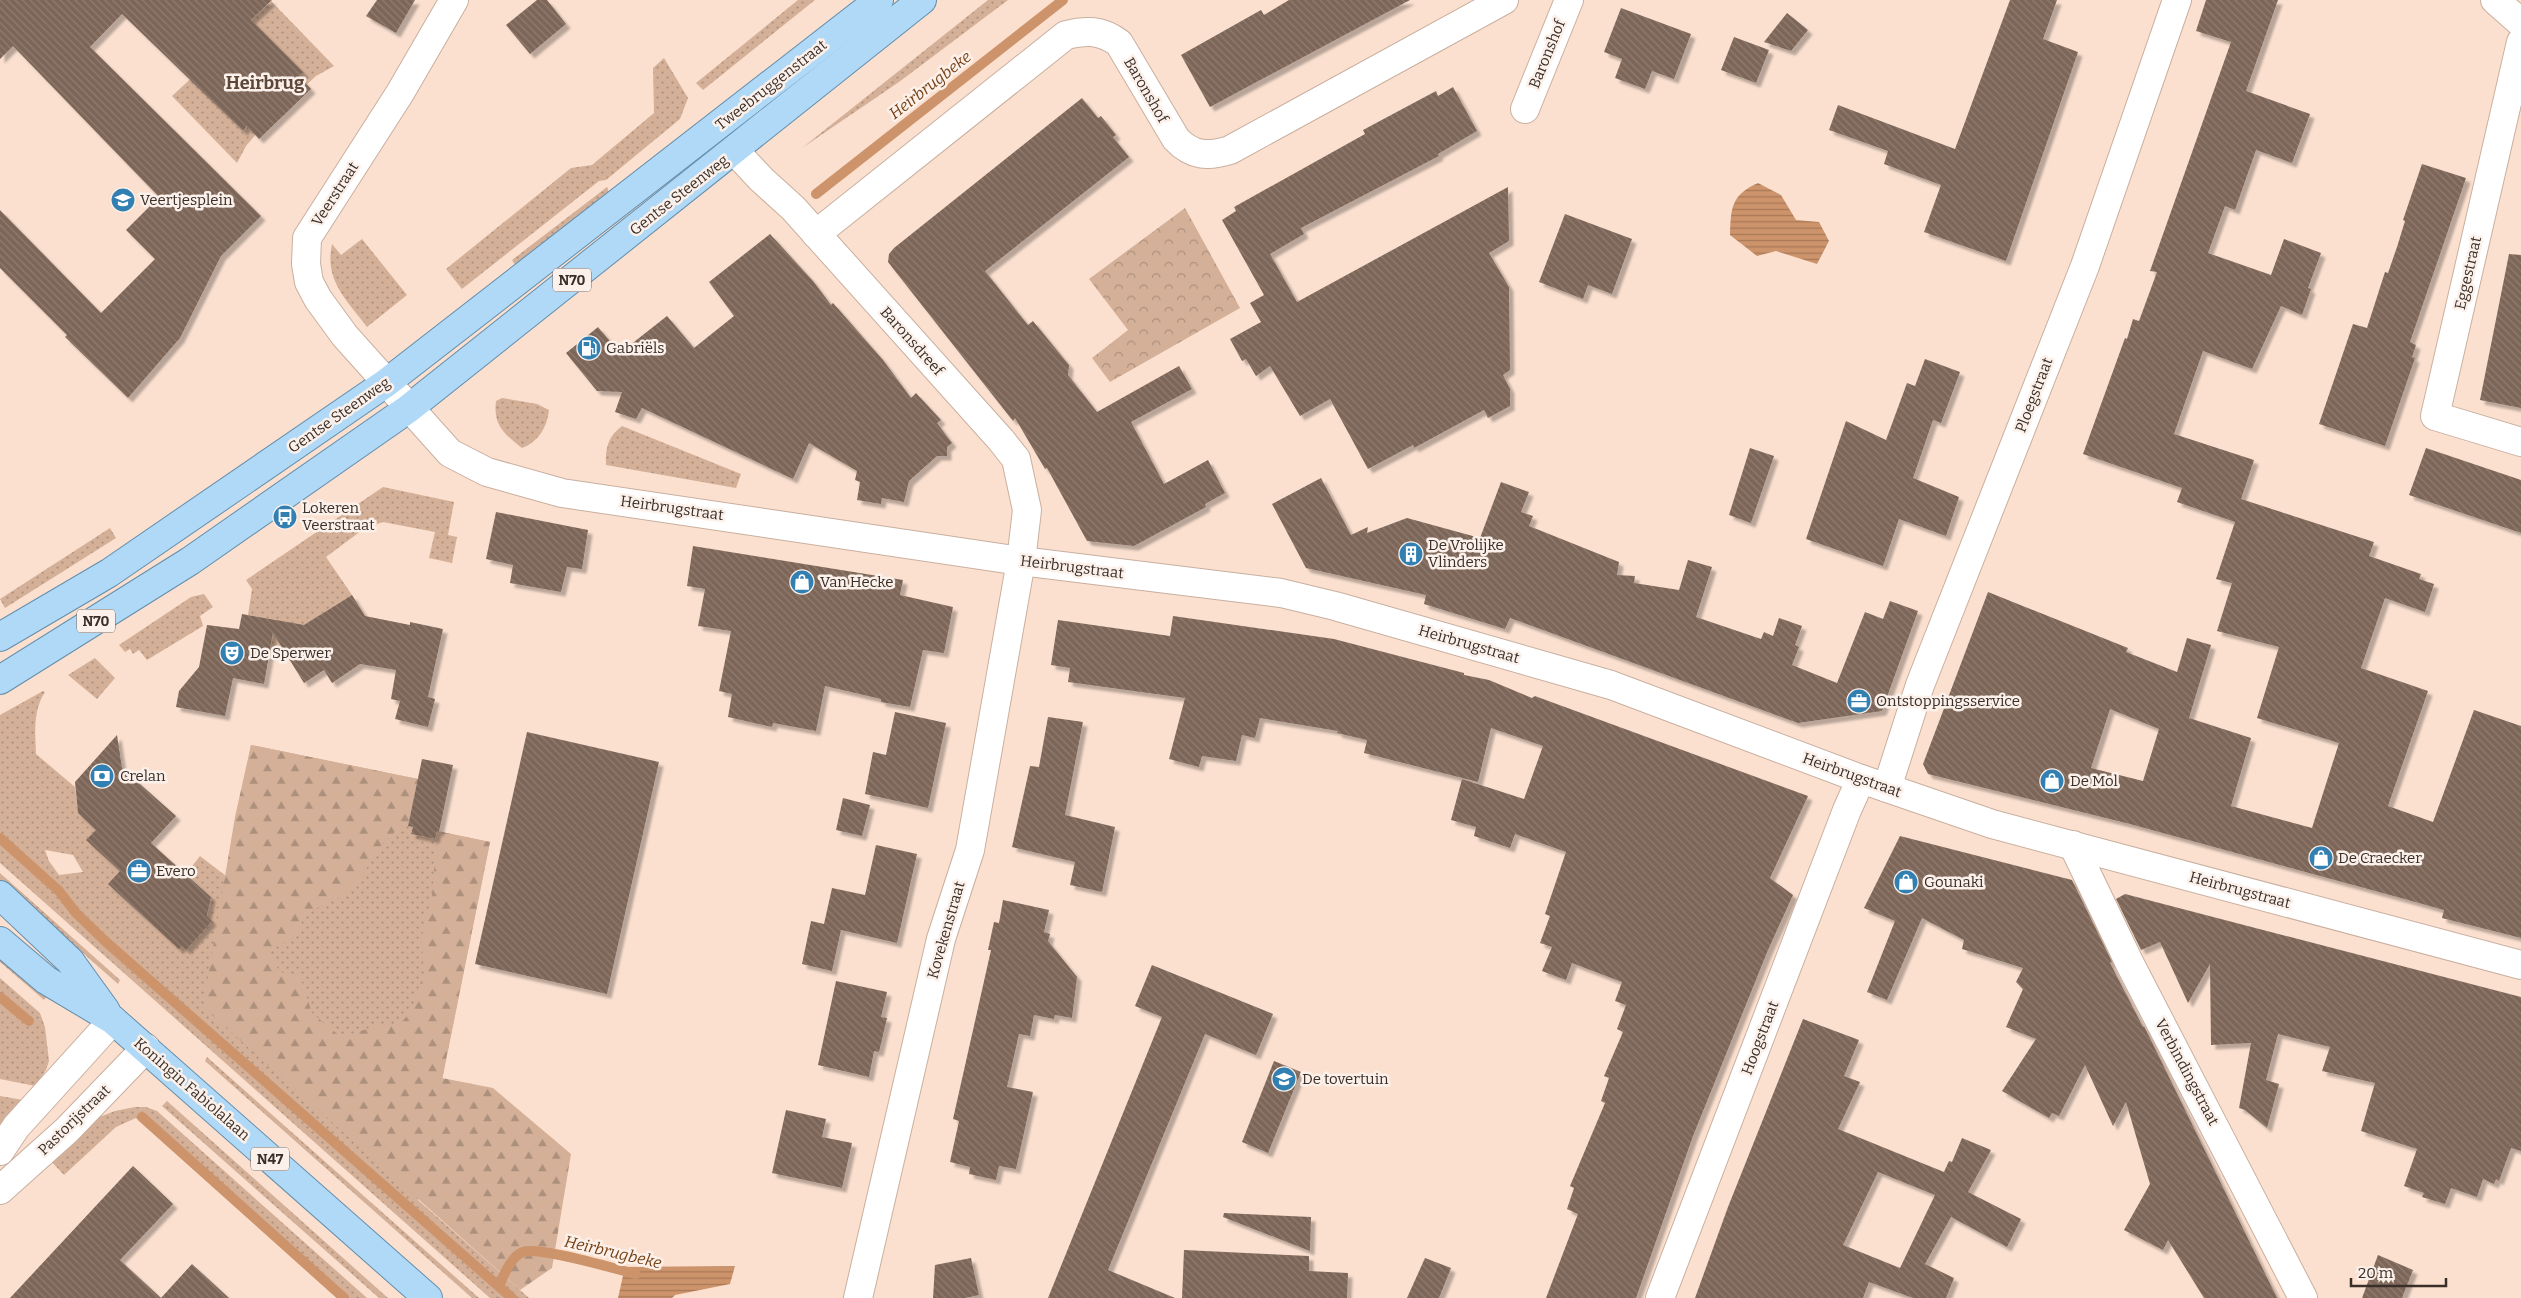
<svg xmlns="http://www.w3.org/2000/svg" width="2521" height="1298" font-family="Bitter,serif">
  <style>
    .grass { fill: url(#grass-dots); fill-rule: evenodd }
    .forest { fill: url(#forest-firs) }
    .park { fill: url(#park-crowns) }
    .water { fill: url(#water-rules) }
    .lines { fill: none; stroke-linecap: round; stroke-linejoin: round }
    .stream { stroke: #cd936b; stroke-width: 10 }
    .building { fill: url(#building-back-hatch); fill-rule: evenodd; filter: url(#shadow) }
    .minor-casing { stroke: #c9af9f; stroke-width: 30 }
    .major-casing { stroke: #638dab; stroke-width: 30 }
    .minor { stroke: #fff; stroke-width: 28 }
    .major { stroke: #afd9f7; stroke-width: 28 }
    .labels { text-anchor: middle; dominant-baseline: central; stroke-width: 5; stroke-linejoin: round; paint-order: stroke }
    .shield { fill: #fcf1ea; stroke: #746962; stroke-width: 1 }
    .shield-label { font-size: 14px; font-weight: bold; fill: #392f28 }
    .street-label { font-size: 15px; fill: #392f28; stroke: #fcf1ea }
    .poi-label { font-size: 15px; fill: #392f28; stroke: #fcf1ea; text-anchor: start }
    .water-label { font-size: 16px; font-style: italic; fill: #763f12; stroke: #fcf1ea }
    .quarter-label { font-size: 18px; font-weight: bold; fill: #5c4739; stroke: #fcf1ea }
  </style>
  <defs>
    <pattern id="grass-dots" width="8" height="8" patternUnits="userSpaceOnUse" patternTransform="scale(1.25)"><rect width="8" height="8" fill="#d4b098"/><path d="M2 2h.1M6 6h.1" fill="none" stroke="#ad907c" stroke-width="1.8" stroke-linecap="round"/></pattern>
    <pattern id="forest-firs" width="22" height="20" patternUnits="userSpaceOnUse" patternTransform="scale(1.25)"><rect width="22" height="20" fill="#d4b098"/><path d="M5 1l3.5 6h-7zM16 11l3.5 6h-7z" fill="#ad907c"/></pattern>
    <pattern id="park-crowns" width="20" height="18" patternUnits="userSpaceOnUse" patternTransform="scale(1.25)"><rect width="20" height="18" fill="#d4b098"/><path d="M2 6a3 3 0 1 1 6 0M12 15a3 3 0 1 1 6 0" fill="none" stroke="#ad907c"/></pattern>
    <pattern id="water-rules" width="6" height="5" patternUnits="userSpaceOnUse" patternTransform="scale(1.25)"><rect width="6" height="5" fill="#cd936b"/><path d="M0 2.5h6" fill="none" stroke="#a77858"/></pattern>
    <pattern id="building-back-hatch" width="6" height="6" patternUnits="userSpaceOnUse" patternTransform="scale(1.25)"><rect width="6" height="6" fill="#7d6658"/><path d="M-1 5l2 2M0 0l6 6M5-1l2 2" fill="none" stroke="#8f7d72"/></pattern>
    <filter id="shadow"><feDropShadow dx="4.5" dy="4.5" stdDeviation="1" flood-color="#0004"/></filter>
  </defs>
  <rect width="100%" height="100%" fill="#fbe0cf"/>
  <!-- grass -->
  <g class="grass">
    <path d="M798 0H815L703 90 696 83Z"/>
    <path d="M988 0H1008L899 82 802 148Z"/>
    <path d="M271 1 334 66 316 76 304 87 244 27Z"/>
    <path d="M664 58 688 98 680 119 606 180 599 181 462 289 446 269 571 168 592 165 654 113 653 68Z"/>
    <path d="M198 72C211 94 224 114 243 131L250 124 258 132 246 146 237 163 172 96Z"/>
    <path d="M607 187 609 193 516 266 512 260Z"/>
    <path d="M362 239 407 295 367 327C347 300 324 281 332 244L341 255Z"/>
    <path d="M502 398 537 404 549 410C547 428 538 442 522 448 504 434 493 425 496 401Z"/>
    <path d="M622 426 741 474 736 488 606 465C605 449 608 436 622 426Z"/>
    <path d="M383 487 454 502 448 535 457 537 452 563 429 558 435 532 383 522 365 528 326 557 352 595 320 615 285 652 270 650 276 620 248 615 252 589 246 580Z"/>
    <path d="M110 528 116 538 5 608 0 599Z"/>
    <path d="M204 594 213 607 200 616 203 626 147 660 139 650 133 654 130 649 125 652 119 645 191 597Z"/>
    <path d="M95 658 115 678 97 699 68 675Z"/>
    <path d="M43 691 45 692C33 710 35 732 36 754L75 787 78 811 207 916 211 897 186 874 200 856 226 876 251 745 418 779 408 825 413 827 411 834 435 839 437 831 490 842 418 1200 529 1298H490L0 863V715ZM45 850 73 855 83 872 59 875 49 861Z"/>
    <path d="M0 873 120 980 118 984 0 880Z"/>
    <path d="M0 955 47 996 44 1000 0 962Z"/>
    <path d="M0 978 40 1013 45 1027 49 1061 46 1070 35 1086 0 1079Z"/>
    <path d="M207 1057 479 1298H472L205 1061Z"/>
    <path d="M0 1096 23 1100 0 1129Z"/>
    <path d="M167 1101 388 1298H379L162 1106Z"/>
    <path d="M135 1107H146L157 1111 367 1298H337L136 1118 116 1127 64 1175 49 1159 94 1119 115 1111Z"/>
  </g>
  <!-- forest -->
  <path class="forest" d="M251 745 418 779 408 825 398 829 383 843 357 883 340 897 320 906 304 917 295 936 270 951 279 972 300 976 312 1013 341 1037 383 1024H400L412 1010 424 972 421 935 432 897 437 831 490 842 442 1078 493 1088 571 1154 552 1268 520 1290 203 1007 235 817Z"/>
  <!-- park -->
  <path class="park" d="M1185 208 1240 308 1110 382 1092 358 1128 330 1089 279Z"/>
  <!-- water -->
  <g class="water">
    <path d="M1758 183 1781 195 1796 220 1819 222 1829 241 1817 264 1776 251 1757 256 1730 235C1731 208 1731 195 1758 183Z"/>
    <path d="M735 1266 730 1284 675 1295 672 1298H618L625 1267Z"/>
  </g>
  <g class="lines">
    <!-- stream -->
    <g class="stream">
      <path d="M816 194 1063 0"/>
      <path d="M0 838 59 891 76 913 105 941 512 1298"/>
      <path d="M0 997 29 1021"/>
      <path d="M142 1117 344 1298"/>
      <path d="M499 1286C504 1275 511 1256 523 1252 539 1246 615 1269 636 1274"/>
    </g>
  </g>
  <!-- building -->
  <g class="building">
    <path d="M0 0H272L251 20 303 72 299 76 311 89 259 139 247 126 243 131 122 14 90 47 261 216 221 256 180 338 128 398 65 337 67 335 0 268V210L101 313 155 259 126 230 159 197 13 46 0 59Z"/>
    <path d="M377 0H415L396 33 366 16Z"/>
    <path d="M537 0H547L566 24 530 54 506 25Z"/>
    <path d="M1289 0H1410L1210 107 1181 55 1261 10 1264 15Z"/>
    <path d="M2010 0H2057L2043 39 2078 52 2006 261 1924 232 1941 185 1884 164 1888 151 1829 130 1838 105 1955 149Z"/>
    <path d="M2206 0H2278L2246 91 2310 114 2292 163 2256 150 2235 210 2225 206 2208 253 2271 275 2284 239 2321 253 2308 288 2311 289 2302 315 2281 306 2252 369 2203 351 2174 434 2254 460 2241 499 2374 542 2369 556 2421 574 2419 579 2434 584 2425 612 2385 598 2361 668 2428 691 2388 806 2433 822 2474 710 2521 726V938L2442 918 2444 910 2401 898 2130 824 1928 774 1923 764 1988 592 2128 648 2126 652 2177 672 2187 638 2211 645 2189 718 2251 738 2231 806 2312 828 2339 743 2257 718 2279 647 2217 631 2232 583 2216 579 2235 522 2177 502 2182 488 2083 454 2125 338 2127 339 2133 319 2139 321 2157 272 2150 271 2231 42 2196 31ZM2110 709 2159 729 2143 781 2091 768Z"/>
    <path d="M1621 8 1691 34 1674 79 1652 71 1645 89 1615 78 1622 59 1604 52Z"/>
    <path d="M1787 13 1808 30 1791 51 1764 42Z"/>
    <path d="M1734 37 1769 50 1756 83 1721 70Z"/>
    <path d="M1453 87 1477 131 1438 154 1439 156 1301 228 1304 234 1270 254 1297 302 1508 187 1509 241 1489 253 1509 287 1510 370 1503 375 1510 389V406L1488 418 1484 410 1414 448 1413 445 1368 469 1330 399 1300 416 1270 366 1256 376 1246 359 1242 361 1230 339 1261 322 1250 303 1264 295 1222 220 1236 211 1234 207 1365 134 1363 130 1436 91 1438 96Z"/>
    <path d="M1082 98 1098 118 1101 116 1116 135 1113 137 1129 157 985 271 1028 325 1033 321 1069 365 1068 375 1097 412 1179 366 1192 389 1131 422 1164 484 1208 460 1225 493 1205 504 1206 507 1134 546 1087 541 1047 468 1045 469 1015 418 1013 421 888 262 889 254 894 248Z"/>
    <path d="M2422 164 2466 178 2410 342 2416 345 2412 357 2415 358 2385 446 2319 424 2353 324 2367 328 2385 272 2388 273 2397 247 2405 221 2403 220Z"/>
    <path d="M1565 214 1632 239 1612 294 1588 285 1583 299 1539 282Z"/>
    <path d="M770 234 813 281 831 305 833 303 883 360 911 398 916 393 941 420 937 423 952 443 947 447V456H937L909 481 904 502 882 498 881 504 857 500 860 482 855 480 857 471 809 443 793 479 642 408 636 419 615 412 622 392 597 391 566 353 598 327 620 353 667 316 694 348 734 316 709 282Z"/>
    <path d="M2509 254 2521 255V408L2480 400Z"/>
    <path d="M1925 359 1960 372 1941 423 1933 420 1913 478 1959 497 1946 536 1899 519 1883 566 1806 539 1846 421 1886 440 1907 383 1915 386Z"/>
    <path d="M1750 448 1774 456 1751 523 1729 515Z"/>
    <path d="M2426 448 2521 480V533L2409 495Z"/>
    <path d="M1321 478 1351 535 1368 527 1367 533 1407 518 1480 538 1501 482 1529 492 1521 512 1533 516 1529 526 1619 562 1617 575 1635 576 1634 583 1679 590 1688 560 1712 567 1696 617 1761 639 1764 632 1773 636 1779 618 1802 626 1795 645 1799 647 1792 665 1837 683 1865 612 1883 619 1890 601 1918 611 1882 711 1798 723 1510 618 1505 629 1424 604 1426 595 1306 568 1272 504Z"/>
    <path d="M496 512 588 530 582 569 567 567 561 592 510 583 513 565 486 559Z"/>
    <path d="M693 546 903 580 900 595 953 607 944 653 923 650 910 707 881 702V699L825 686 816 731 773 723 772 727 728 717 732 694 719 691 731 631 698 626 705 589 687 586Z"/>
    <path d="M352 595 365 616 410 625V622L443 629 428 697 435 699 428 727 395 719 400 701 391 699 396 670 360 664 332 683 324 670 304 683 273 633 264 684 233 678 225 716 176 707 179 691 199 667 207 625 239 629 242 614 304 625Z"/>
    <path d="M1173 616 1334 639 1464 673V675L1489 680 1532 698 1535 696 1543 699 1808 796 1770 878 1793 895 1768 950 1693 1136 1636 1298H1546L1578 1214 1567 1209 1574 1188 1570 1186 1605 1103 1601 1101 1609 1078 1604 1076 1623 1032 1617 1029 1626 1005 1615 1001 1622 982 1572 963 1566 980 1542 971 1552 947 1540 943 1550 916 1545 914 1566 852 1515 834 1510 848 1474 836 1476 827 1451 820 1462 779 1524 799 1543 746 1491 728 1478 782 1364 753 1367 740 1337 733 1338 731 1260 718 1255 738 1242 735 1236 761 1202 756 1199 767 1169 759 1185 698 1068 682 1070 668 1051 665 1058 620 1170 636Z"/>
    <path d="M895 712 946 723 928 808 865 794 873 752 886 755Z"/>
    <path d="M1048 717 1083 722 1065 815 1115 827 1102 892 1070 885 1075 862 1012 847 1030 766 1039 767Z"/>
    <path d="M527 732 659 762 607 994 475 964Z"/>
    <path d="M117 735 122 768 176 816 151 843 211 897 207 916 212 921 186 950 182 946 179 949 108 884 120 871 86 840 96 830 78 813 75 782Z"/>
    <path d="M422 759 453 765 439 832 437 831 435 839 411 834 413 827 408 826Z"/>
    <path d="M843 798 870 805 862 836 836 830Z"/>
    <path d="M1900 836 2072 880 2112 962 2110 963 2143 1027 2144 1026 2277 1298H2204L2168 1240 2163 1250 2124 1230 2150 1184 2126 1102 2113 1126 2085 1065 2059 1116 2052 1113 2049 1118 2002 1091 2036 1039 2006 1027 2023 989 2016 982 2023 968 1962 949 1964 940 1922 918 1887 1000 1867 992 1895 921 1864 908Z"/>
    <path d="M876 845 917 854 897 943 841 930 832 971 802 964 811 921 824 924 832 888 865 895Z"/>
    <path d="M2125 894 2521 997V1151L2511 1148 2499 1181 2496 1179 2494 1184 2483 1179 2477 1197 2451 1188 2445 1204 2422 1197 2424 1193 2404 1186 2417 1149 2361 1131 2375 1083 2322 1071 2330 1047 2278 1034 2266 1080 2279 1084 2267 1128 2245 1110 2239 1108 2251 1043 2211 1045 2210 964 2188 1003 2160 942 2141 950 2116 899Z"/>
    <path d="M1003 900 1049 910 1044 932 1050 934 1048 941 1077 977 1072 1018 1055 1015 1054 1019 1034 1015 1030 1036 1019 1034 1007 1087 1033 1092 1016 1169 999 1166 996 1180 969 1174 970 1167 950 1162 959 1121 953 1119 991 950H988L994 922 999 923Z"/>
    <path d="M1152 965 1273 1014 1256 1055 1205 1034 1108 1270 1175 1298H1048L1162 1017 1135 1006Z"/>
    <path d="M836 981 887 992 881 1017 887 1018 879 1052 874 1051 869 1077 818 1065Z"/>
    <path d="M1803 1019 1859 1040 1844 1076 1860 1082 1838 1129 1944 1172 1949 1161 1952 1162 1962 1138 1991 1150 1968 1192 2021 1219 2007 1247 1951 1217 1925 1264 1954 1278 1946 1298H1913L1869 1282 1863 1298H1695L1728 1207ZM1878 1172 1935 1195 1900 1268 1843 1245Z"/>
    <path d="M1274 1061 1301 1072 1268 1153 1242 1142Z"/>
    <path d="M786 1110 826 1119 822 1137 852 1143 842 1188 772 1173Z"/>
    <path d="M133 1166 173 1204 120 1260 161 1298 192 1264 229 1298H10Z"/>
    <path d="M1224 1213 1311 1217 1310 1251 1223 1217Z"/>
    <path d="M1184 1250 1309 1256V1271L1348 1273 1347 1298H1182Z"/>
    <path d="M2378 1255 2413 1270 2402 1298H2362Z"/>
    <path d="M971 1258 979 1295 965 1298H933L935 1265Z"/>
    <path d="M1425 1258 1451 1268 1439 1298H1407Z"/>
  </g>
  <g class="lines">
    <defs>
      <g id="minor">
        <path d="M454 0 400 93 307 238 306 264 309 282 318 299 345 336 450 453 487 472 562 493 1021 561 1281 593 1335 606 1611 685 1861 779 1992 824 2521 965"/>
        <path d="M2495 0 2521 23"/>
        <path d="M2521 42 2435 416 2521 442"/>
        <path d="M1525 109 1569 0"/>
        <path d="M735 151 761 179 793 208 1001 440 1016 459 1027 510 1021 561 970 850 941 939 858 1298"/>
        <path d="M816 234 1066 35C1087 30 1101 30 1119 43L1176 139C1192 156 1208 157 1230 150L1504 0"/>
        <path d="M1887 788 1920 685 2085 266 2177 0"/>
        <path d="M2073 845 2130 964 2303 1298"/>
        <path d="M0 1151 16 1127 113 1020"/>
        <path d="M0 1190 67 1130 146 1048"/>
        <path d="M1660 1298 1847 810 1861 779"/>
      </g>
      <g id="major">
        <path d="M0 637 109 573 386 383 879 0"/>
        <path d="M0 680 190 561 408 409 922 0"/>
        <path d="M0 895 70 961 106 1011"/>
        <path d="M0 941 46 980 113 1020 428 1298"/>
      </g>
    </defs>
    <!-- minor casing -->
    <use href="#minor" class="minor-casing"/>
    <!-- major casing -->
    <use href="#major" class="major-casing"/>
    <!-- minor -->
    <use href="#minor" class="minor"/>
    <!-- major -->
    <use href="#major" class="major"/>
  </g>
  <!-- icons -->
  <defs>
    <symbol id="school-disc" viewBox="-11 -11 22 22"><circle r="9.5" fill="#327fb2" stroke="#fcf1ea"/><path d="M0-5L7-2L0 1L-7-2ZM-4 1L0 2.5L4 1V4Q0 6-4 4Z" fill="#fff"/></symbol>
    <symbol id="fuel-disc" viewBox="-11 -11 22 22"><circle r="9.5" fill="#327fb2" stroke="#fcf1ea"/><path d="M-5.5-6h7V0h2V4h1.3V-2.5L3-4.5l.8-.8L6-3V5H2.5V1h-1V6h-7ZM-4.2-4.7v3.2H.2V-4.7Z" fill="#fff"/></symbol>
    <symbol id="bus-disc" viewBox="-11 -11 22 22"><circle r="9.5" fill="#327fb2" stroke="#fcf1ea"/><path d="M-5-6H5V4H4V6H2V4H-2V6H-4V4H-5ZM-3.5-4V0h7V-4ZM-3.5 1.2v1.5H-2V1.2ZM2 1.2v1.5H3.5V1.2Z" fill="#fff"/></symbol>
    <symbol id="building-disc" viewBox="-11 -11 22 22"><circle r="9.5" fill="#327fb2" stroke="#fcf1ea"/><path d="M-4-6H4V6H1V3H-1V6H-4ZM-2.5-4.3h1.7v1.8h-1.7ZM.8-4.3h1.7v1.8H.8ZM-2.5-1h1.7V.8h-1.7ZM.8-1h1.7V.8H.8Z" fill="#fff"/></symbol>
    <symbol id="shop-disc" viewBox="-11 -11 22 22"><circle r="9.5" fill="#327fb2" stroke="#fcf1ea"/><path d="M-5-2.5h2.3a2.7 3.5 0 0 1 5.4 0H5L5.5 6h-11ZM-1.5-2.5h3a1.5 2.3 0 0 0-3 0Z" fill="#fff"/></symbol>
    <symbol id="theatre-disc" viewBox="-11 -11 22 22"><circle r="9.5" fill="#327fb2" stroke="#fcf1ea"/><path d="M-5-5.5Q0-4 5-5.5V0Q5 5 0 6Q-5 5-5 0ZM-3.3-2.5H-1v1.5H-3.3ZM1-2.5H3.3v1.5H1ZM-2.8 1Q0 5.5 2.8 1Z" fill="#fff"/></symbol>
    <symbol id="office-disc" viewBox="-11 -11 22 22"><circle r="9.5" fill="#327fb2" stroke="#fcf1ea"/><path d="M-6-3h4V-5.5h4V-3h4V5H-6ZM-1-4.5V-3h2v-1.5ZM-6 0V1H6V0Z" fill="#fff"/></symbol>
    <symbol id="bank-disc" viewBox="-11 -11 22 22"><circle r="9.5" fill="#327fb2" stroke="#fcf1ea"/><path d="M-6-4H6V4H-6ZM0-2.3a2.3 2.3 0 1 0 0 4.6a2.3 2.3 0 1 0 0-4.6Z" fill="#fff"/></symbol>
  </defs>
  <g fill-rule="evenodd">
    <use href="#school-disc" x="109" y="186" width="28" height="28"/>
    <use href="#fuel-disc" x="575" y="334" width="28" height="28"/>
    <use href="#bus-disc" x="271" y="503" width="28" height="28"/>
    <use href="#building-disc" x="1397" y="540" width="28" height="28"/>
    <use href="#shop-disc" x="788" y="568" width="28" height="28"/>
    <use href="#theatre-disc" x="218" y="639" width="28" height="28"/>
    <use href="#office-disc" x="1845" y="687" width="28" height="28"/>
    <use href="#bank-disc" x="88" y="762" width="28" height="28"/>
    <use href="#shop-disc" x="2038" y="767" width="28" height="28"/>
    <use href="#shop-disc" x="2307" y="844" width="28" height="28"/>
    <use href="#office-disc" x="125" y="857" width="28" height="28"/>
    <use href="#shop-disc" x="1892" y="868" width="28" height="28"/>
    <use href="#school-disc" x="1270" y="1065" width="28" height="28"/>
  </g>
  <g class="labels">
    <!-- shield labels -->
    <g class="shield">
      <rect x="553" y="268.5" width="38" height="23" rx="4"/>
      <rect x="77" y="609.5" width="38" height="23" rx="4"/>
      <rect x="251" y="1147.5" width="38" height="23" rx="4"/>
    </g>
    <g class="shield-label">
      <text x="572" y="280">N70</text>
      <text x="96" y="621">N70</text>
      <text x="270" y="1159">N47</text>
    </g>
    <!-- street labels -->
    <g class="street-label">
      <text transform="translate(1547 54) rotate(-68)">Baronshof</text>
      <text transform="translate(771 85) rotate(-38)">Tweebruggenstraat</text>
      <text transform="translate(1146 90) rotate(60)">Baronshof</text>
      <text transform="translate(335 194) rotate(-57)">Veerstraat</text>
      <text transform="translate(679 195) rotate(-38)">Gentse Steenweg</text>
      <text transform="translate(2468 273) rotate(-77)">Eggestraat</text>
      <text transform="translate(912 341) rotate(48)">Baronsdreef</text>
      <text transform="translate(2034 395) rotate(-69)">Ploegstraat</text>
      <text transform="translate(339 415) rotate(-35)">Gentse Steenweg</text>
      <text transform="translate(672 508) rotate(8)">Heirbrugstraat</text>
      <text transform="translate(1072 567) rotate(7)">Heirbrugstraat</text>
      <text transform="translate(1469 644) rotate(16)">Heirbrugstraat</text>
      <text transform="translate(1852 775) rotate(20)">Heirbrugstraat</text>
      <text transform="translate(2240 890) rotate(15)">Heirbrugstraat</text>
      <text transform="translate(946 930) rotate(-74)">Kovekenstraat</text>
      <text transform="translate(1760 1038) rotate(-69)">Hoogstraat</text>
      <text transform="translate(2187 1072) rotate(62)">Verbindingstraat</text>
      <text transform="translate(192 1089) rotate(41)">Koningin Fabiolalaan</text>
      <text transform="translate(74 1120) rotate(-44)">Pastorijstraat</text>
    </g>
    <!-- poi labels -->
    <g class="poi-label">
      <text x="140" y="200">Veertjesplein</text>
      <text x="606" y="348">Gabriëls</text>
      <text x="302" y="508">Lokeren<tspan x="302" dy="17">Veerstraat</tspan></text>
      <text x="1428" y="545">De Vrolijke<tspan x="1428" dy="17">Vlinders</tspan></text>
      <text x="820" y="582">Van Hecke</text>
      <text x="250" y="653">De Sperwer</text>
      <text x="1876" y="701">Ontstoppingsservice</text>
      <text x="120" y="776">Crelan</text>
      <text x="2070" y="781">De Mol</text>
      <text x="2338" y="858">De Craecker</text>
      <text x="156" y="871">Evero</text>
      <text x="1924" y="882">Gounaki</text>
      <text x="1302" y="1079">De tovertuin</text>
    </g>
    <!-- water labels -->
    <g class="water-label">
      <text transform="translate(930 85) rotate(-38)">Heirbrugbeke</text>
      <text transform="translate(613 1252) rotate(13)">Heirbrugbeke</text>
    </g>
    <!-- quarter labels -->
    <g class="quarter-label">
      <text x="265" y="83">Heirbrug</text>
    </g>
  </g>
  <!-- scale -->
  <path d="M2351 1278v8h95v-8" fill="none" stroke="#392f28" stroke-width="2.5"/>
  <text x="2358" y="1278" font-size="15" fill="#392f28" stroke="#fcf1ea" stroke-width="4" paint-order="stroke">20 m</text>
</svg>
